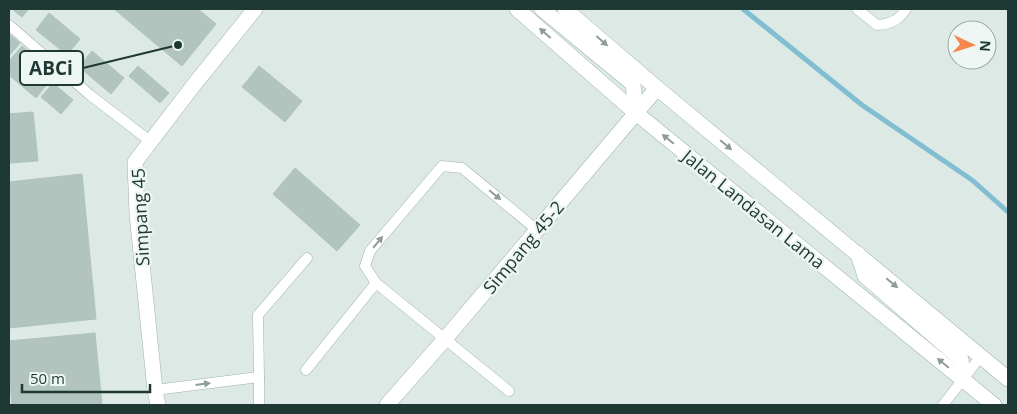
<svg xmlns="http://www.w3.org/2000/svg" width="1017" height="414" font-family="'Open Sans',sans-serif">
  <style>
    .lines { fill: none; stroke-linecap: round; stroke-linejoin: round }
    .stream { stroke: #82bed1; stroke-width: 5 }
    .building { fill: #b2c4be; stroke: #afc3bc }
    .service-casing { stroke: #a0b1ac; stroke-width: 11 }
    .minor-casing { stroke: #a0b1ac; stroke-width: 16 }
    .secondary-casing { stroke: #9cb5ae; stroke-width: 16 }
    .service { stroke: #fff; stroke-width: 10 }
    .minor { stroke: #fff; stroke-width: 15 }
    .secondary { stroke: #fff; stroke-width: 15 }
    .oneway { fill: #8e9c9a }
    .labels { text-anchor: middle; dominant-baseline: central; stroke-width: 4.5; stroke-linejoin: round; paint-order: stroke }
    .street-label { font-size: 18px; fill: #1e3934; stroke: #edf6f2 }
    .leader { fill: none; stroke: #1e3934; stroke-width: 2 }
    .callout-dot { fill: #1e3934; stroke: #edf6f2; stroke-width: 2 }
    .callout { fill: #edf6f2; stroke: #1e3934; stroke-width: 2 }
    .callout-label { font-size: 19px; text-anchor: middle; font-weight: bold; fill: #1e3934 }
  </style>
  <rect width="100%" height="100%" fill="#dde9e5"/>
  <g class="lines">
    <!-- stream -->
    <path class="stream" d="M743 9 862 105 972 180 1008 212"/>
  </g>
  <!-- building -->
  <g class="building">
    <path d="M12 9H29L22 17Z"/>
    <path d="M114 9H198L216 24 182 66Z"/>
    <path d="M49 13 80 39 67 55 36 30Z"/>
    <path d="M9 34 20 43 9 56Z"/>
    <path d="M22 46 55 74 36 98 9 75V61Z"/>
    <path d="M92 51 124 78 111 94 79 67Z"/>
    <path d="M138 66 169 93 160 103 129 76Z"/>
    <path d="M259 66 302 101 285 122 242 87Z"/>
    <path d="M53 83 73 100 61 114 41 97Z"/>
    <path d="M33 112 38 161 9 163V114Z"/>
    <path d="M295 168 360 225 337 251 273 194Z"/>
    <path d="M82 174 96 319 9 328V182Z"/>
    <path d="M95 333 102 405H12L9 367V341Z"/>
  </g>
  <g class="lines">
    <defs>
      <g id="service">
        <path d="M857 9 877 25C891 24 899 20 906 9"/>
        <path d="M9 25 90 95 150 141"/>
        <path d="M376 283 365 266 370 251 442 166 462 168 537 230"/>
        <path d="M306 370 376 283 509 391"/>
        <path d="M259 377 258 315 307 258"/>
        <path d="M155 390 259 377V405"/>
        <path d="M943 405 981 356"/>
      </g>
      <g id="minor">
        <path d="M158 405 155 390 137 214 135 162 193 86 255 9"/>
        <path d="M387 405 445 339 657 88"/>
      </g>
      <g id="secondary">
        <path d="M517 9 636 113 994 405"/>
        <path d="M542 9 633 84 636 113"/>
        <path d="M565 9 657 88 1008 379"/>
        <path d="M858 254 865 276 961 359 963 379"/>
      </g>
    </defs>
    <!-- service casing -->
    <use href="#service" class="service-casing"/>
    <!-- minor casing -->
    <use href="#minor" class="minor-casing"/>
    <!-- secondary casing -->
    <use href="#secondary" class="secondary-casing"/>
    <!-- service -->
    <use href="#service" class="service"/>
    <!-- minor -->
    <use href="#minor" class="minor"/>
    <!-- secondary -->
    <use href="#secondary" class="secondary"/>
  </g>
  <!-- one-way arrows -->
  <defs><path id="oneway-solid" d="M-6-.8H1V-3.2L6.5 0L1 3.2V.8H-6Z" transform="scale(1.25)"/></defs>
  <g class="oneway">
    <use href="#oneway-solid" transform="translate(545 33) rotate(-139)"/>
    <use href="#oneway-solid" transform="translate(602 41) rotate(41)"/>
    <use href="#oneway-solid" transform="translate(668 139) rotate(-141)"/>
    <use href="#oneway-solid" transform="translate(726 145) rotate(40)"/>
    <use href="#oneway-solid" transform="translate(495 195) rotate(39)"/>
    <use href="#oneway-solid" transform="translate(378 242) rotate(-50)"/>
    <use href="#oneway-solid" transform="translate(892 283) rotate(40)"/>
    <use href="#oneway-solid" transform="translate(943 363) rotate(-141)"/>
    <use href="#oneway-solid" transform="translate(203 384) rotate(-7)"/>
  </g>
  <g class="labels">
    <!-- street labels -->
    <g class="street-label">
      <text transform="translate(754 209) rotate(39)">Jalan Landasan Lama</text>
      <text transform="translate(140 217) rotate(-93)">Simpang 45</text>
      <text transform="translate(523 247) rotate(-50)">Simpang 45-2</text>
    </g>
  </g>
  <!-- callouts -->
  <path class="leader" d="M178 45L83 68"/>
  <circle class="callout-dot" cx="178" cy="45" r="5"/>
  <rect class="callout" x="20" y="51" width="63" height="34" rx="5"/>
  <g class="callout-label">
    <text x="51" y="75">ABCi</text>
  </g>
  <!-- border -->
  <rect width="1017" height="414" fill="none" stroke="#1e3934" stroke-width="20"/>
  <!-- north arrow -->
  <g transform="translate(972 45) rotate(94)"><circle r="24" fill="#edf6f2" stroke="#9aaaa6"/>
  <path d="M0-4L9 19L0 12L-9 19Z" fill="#f6864e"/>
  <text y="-8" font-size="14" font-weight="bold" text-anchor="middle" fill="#1e3934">N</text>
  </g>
  <!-- scale -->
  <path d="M22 384v8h128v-8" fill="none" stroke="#1e3934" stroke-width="2.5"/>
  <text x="30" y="384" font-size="15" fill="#1e3934" stroke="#edf6f2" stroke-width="4" paint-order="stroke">50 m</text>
</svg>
